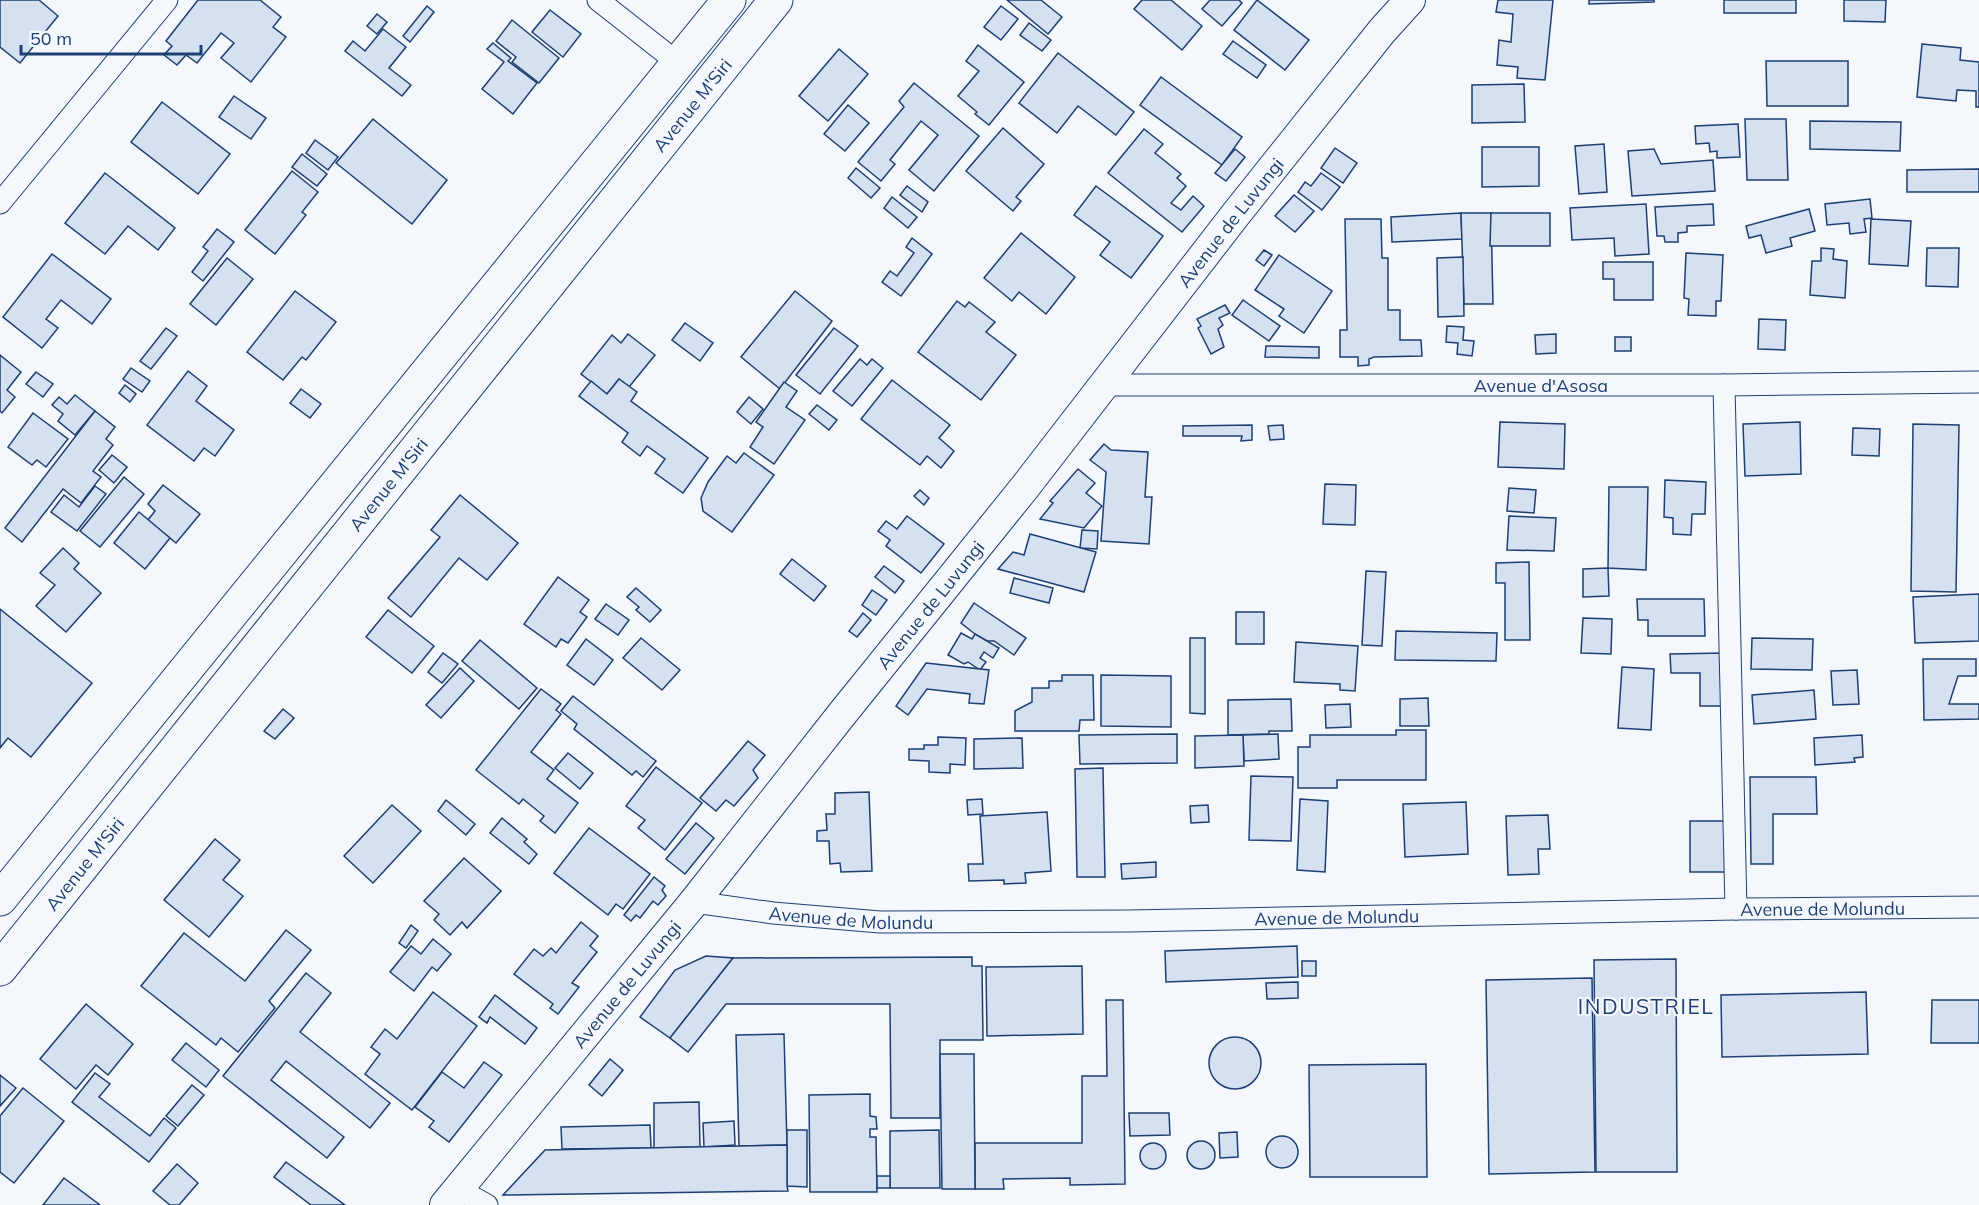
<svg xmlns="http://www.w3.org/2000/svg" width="1979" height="1205" font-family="Mulish,sans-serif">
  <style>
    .building { fill: #d5e0f0; stroke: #1d3f73; stroke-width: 1.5 }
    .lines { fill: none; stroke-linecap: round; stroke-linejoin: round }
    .street-casing { stroke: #1d3f73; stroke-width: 23 }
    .secondary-casing { stroke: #1d3f73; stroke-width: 32 }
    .highway-casing { stroke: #1d3f73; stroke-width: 35 }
    .street { stroke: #f4f7fb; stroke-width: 21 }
    .secondary { stroke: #f4f7fb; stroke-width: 30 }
    .highway { stroke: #f4f7fb; stroke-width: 33 }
    .labels { text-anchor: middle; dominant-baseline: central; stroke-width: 4.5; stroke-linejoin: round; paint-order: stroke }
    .street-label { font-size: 18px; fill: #1d3f73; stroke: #f4f7fb }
    .quarter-label { font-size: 21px; letter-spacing: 1.5px; fill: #1d3f73; stroke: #f4f7fb }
  </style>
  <rect width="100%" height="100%" fill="#f4f7fb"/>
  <!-- building -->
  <g class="building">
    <path d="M0 0H39L58 16 20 63 0 47Z"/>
    <path d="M198 0H260L281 17 273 27 286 37 251 82 221 58 234 43 221 33 197 63 186 55 177 65 164 55 172 46 166 41Z"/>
    <path d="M1007 0H1041L1062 17 1048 34Z"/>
    <path d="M1142 0H1171L1202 26 1182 50 1134 9Z"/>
    <path d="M1210 0H1239L1242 3 1222 26 1202 9Z"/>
    <path d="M1257 0 1309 40 1285 70 1234 30Z"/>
    <path d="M1498 0H1553L1545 80 1517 78 1518 67 1497 65 1499 40 1511 42 1513 14 1496 12Z"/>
    <path d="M1589 0H1654V2L1589 4Z"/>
    <rect x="1724" y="0" width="72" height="13"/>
    <path d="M1844 0H1886L1885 22 1844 21Z"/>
    <path d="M427 6 434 12 410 42 403 36Z"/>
    <path d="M1001 6 1018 19 1001 40 984 27Z"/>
    <path d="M550 10 581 34 563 57 532 32Z"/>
    <path d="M377 14 387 22 377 34 367 26Z"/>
    <path d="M512 20 559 58 539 83 512 62 516 57 496 41Z"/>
    <path d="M1029 23 1051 40 1042 51 1020 35Z"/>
    <path d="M383 29 406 47 389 68 411 85 402 96 345 51 353 41 365 51Z"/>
    <path d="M1233 41 1266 65 1257 78 1223 54Z"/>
    <path d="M493 43 511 58 508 61 537 83 513 114 482 89 504 62 487 49Z"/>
    <path d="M1922 44 1961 48 1960 60 1979 62V107H1976V91L1957 90 1956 101 1917 97Z"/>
    <path d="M978 45 1024 82 989 125 975 114 977 112 958 96 979 71 966 61Z"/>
    <path d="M839 49 868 74 828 121 799 96Z"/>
    <path d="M1058 53 1134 112 1116 135 1078 106 1057 133 1019 103Z"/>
    <path d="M1766 61H1848V106H1767Z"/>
    <path d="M1161 77 1242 137 1222 165 1140 105Z"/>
    <path d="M914 83 979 136 934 191 909 170 938 135 921 121 890 160 895 164 881 181 858 162 904 107 899 101Z"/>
    <path d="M1524 84 1525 122 1472 123V85Z"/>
    <path d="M234 96 266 118 251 139 219 117Z"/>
    <path d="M162 102 230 154 198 194 131 142Z"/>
    <path d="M848 105 869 123 845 151 824 134Z"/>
    <path d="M373 119 447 180 412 224 336 163Z"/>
    <path d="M1745 119H1786L1788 180H1747Z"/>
    <path d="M1810 121 1901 122 1900 151 1810 149Z"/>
    <path d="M1738 124 1740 157 1717 158V151L1710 152 1709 143 1696 144 1695 126Z"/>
    <path d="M1003 128 1044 164 1016 197 1021 201 1013 211 966 171Z"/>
    <path d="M1144 129 1163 144 1155 153 1181 174 1177 178 1186 186 1171 203 1181 210 1193 196 1204 206 1182 232 1108 173Z"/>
    <path d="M315 140 338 157 328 170 306 153Z"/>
    <path d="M1604 144 1607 192 1579 194 1575 146Z"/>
    <path d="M1482 147H1539V186L1482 187Z"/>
    <path d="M1335 148 1357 163 1343 183 1321 168Z"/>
    <path d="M1235 149 1245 157 1226 181 1215 173Z"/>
    <path d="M1654 149 1661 164 1713 160 1715 191 1632 196 1628 151Z"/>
    <path d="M302 154 327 174 317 186 292 167Z"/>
    <path d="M856 168 880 188 871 198 848 178Z"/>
    <path d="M1979 169V192H1907V170Z"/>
    <path d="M292 171 318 192 302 212 306 215 275 254 245 230Z"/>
    <path d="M105 173 175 228 158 250 128 226 105 254 65 223Z"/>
    <path d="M1321 173 1340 187 1322 210 1298 192 1305 182 1311 186Z"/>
    <path d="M907 186 928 202 922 212 900 195Z"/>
    <path d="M1096 186 1163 236 1131 278 1100 255 1110 242 1074 215Z"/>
    <path d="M1294 195 1314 211 1295 232 1275 216Z"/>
    <path d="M892 197 917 217 908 228 884 208Z"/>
    <path d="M1870 199 1872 218 1864 219 1866 232 1850 234 1849 223 1827 225 1825 204Z"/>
    <path d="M1646 204 1649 254 1615 256 1614 238 1572 240 1570 208Z"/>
    <path d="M1713 204 1714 225 1687 226V232L1678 233V242H1665L1664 236H1657L1655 207Z"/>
    <path d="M1809 209 1815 231 1790 238 1792 246 1766 253 1761 235 1749 238 1746 226Z"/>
    <path d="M1461 213 1462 239 1392 242 1391 217Z"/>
    <path d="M1461 213H1491L1493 304H1464Z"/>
    <path d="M1491 213H1550V246H1490Z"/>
    <path d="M1345 219H1381L1382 258H1388V310H1400V340H1421L1422 356 1374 357 1369 359V365L1358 366V357H1340V330H1347Z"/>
    <path d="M1871 219 1911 221 1908 266 1869 264Z"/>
    <path d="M217 229 234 242 203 281 192 272 208 251 203 247Z"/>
    <path d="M1021 233 1075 277 1046 314 1019 292 1012 301 984 278Z"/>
    <path d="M912 238 932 254 901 296 882 282 890 271 897 276 914 253 906 247Z"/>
    <path d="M1821 248 1834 249 1833 259 1847 261 1845 298 1810 295 1812 261H1821Z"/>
    <path d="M1927 248H1959L1958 287 1926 286Z"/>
    <path d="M1264 250 1272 255 1264 266 1256 260Z"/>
    <path d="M1686 253 1723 255 1721 301H1716V316L1688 315 1689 299 1684 298Z"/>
    <path d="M52 254 111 299 92 324 61 300 46 319 58 328 42 348 3 317Z"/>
    <path d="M1279 255 1332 291 1304 333 1279 316 1284 309 1255 290Z"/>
    <path d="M1463 257 1464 316 1438 317 1437 258Z"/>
    <path d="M227 258 253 279 216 325 190 304Z"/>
    <path d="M1603 262H1653V300H1614V279H1603Z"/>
    <path d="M295 291 336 322 306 360 302 357 283 380 247 352Z"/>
    <path d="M795 291 832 321 780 389 741 357Z"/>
    <path d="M1243 300 1280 326 1269 341 1232 315Z"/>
    <path d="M957 301 965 307 969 302 995 322 986 332 1016 355 981 400 918 352Z"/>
    <path d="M1225 305 1230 313 1219 318 1223 325 1218 329 1224 347 1211 354 1198 328 1201 326 1197 319Z"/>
    <path d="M1759 319 1786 320 1785 350 1758 349Z"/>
    <path d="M685 323 713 343 700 361 672 340Z"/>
    <path d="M1447 326 1464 327 1463 340 1474 341 1472 356 1457 354 1458 343 1446 342Z"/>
    <path d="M166 328 177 336 151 369 140 361Z"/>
    <path d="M834 328 858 346 820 394 796 375Z"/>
    <path d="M628 334 655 355 629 387 619 379 607 394 581 374 612 335 621 343Z"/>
    <path d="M1556 334V353L1536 354 1535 335Z"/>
    <rect x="1615" y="337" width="16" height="14"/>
    <path d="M1266 346 1319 347V358L1265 357Z"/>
    <path d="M0 355 21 372 7 390 15 397 2 413 0 411Z"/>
    <path d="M860 359 867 365 872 359 883 368 852 406 833 391Z"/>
    <path d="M131 368 150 381 142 392 123 379Z"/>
    <path d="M188 371 207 386 196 401 234 430 215 456 204 448 194 461 147 425Z"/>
    <path d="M36 372 53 384 43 397 26 384Z"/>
    <path d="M619 379 637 392 631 401 708 458 683 493 655 473 665 459 647 446 640 456 622 442 628 433 579 396 591 381 607 394Z"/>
    <path d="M892 380 950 425 939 438 954 451 941 468 927 456 920 465 861 419Z"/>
    <path d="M784 382 797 391 786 407 805 420 774 464 750 447 763 427 756 422Z"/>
    <path d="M125 385 136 394 130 402 119 393Z"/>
    <path d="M301 389 321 404 310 418 290 403Z"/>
    <path d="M75 395 95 411 75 435 58 421 63 414 52 405 59 397 67 404Z"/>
    <path d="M749 397 763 409 751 424 737 412Z"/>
    <path d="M817 405 837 420 829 430 809 414Z"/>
    <path d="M95 411 115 427 106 439 113 445 93 471 101 477 81 503 63 489 22 542 5 528Z"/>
    <path d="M33 413 68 439 46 467 37 460 32 465 8 447Z"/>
    <path d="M1500 422 1565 424 1564 469 1498 467Z"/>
    <path d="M1800 422 1801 474 1745 476 1743 424Z"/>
    <path d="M1913 424 1959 425 1956 592 1911 591Z"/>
    <path d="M1252 425V440L1241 441 1242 436H1183V426Z"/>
    <path d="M1283 425 1284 439 1270 440 1268 426Z"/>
    <path d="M1853 428 1880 429 1879 456 1852 455Z"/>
    <path d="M1104 444 1111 450 1148 452 1145 497H1152L1149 544 1101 541 1106 472 1090 460Z"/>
    <path d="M744 453 774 475 732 532 703 511 701 498 708 482 727 456 736 463Z"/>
    <path d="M112 455 127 467 114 483 99 470Z"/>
    <path d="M1078 469 1095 483 1086 493 1102 506 1084 528 1040 519 1053 503 1050 501Z"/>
    <path d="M124 477 144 494 100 547 80 531Z"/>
    <path d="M1665 480 1706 482 1705 514H1692L1691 535 1673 534V518L1664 517Z"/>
    <path d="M1325 484 1356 485 1355 525 1323 524Z"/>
    <path d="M163 485 200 514 176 543 148 520 155 511 148 504Z"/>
    <path d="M95 486 106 494 77 531 51 512 64 495 79 507Z"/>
    <path d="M1609 487H1648L1646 570 1608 568Z"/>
    <path d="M1509 488 1536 490 1534 513 1507 511Z"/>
    <path d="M920 490 929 498 924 505 914 496Z"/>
    <path d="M460 495 518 543 487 580 459 558 411 617 388 598 440 537 431 530Z"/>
    <path d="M139 512 170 538 145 569 114 543Z"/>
    <path d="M907 516 944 544 921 573 886 546 890 540 878 531 886 521 897 529Z"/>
    <path d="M1509 516 1556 518 1554 551 1507 550Z"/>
    <path d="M1082 530 1098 531 1097 549 1080 548Z"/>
    <path d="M1030 534 1096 552 1084 592 998 569 1013 552 1024 555Z"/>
    <path d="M63 548 79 563 74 569 101 593 66 632 36 606 55 585 40 573Z"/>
    <path d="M792 559 826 586 814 601 780 574Z"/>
    <path d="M1529 562 1530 640H1505V583H1496V563Z"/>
    <path d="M884 566 904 581 895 593 875 577Z"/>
    <path d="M1608 568 1609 596 1583 597V569Z"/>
    <path d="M1366 571 1386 572 1382 646 1362 645Z"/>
    <path d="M558 577 589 600 580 612 587 617 568 643 561 639 556 647 524 624Z"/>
    <path d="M1014 578 1053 588 1049 603 1010 593Z"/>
    <path d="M636 588 661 610 650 622 636 610 639 607 627 597Z"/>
    <path d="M872 590 887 600 876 615 862 605Z"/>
    <path d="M1979 594V641L1915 643 1913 597Z"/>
    <path d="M1637 599H1704L1705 636H1648V620H1638Z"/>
    <path d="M974 603 1026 638 1014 655 994 641H987L975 634 961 623Z"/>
    <path d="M606 604 629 620 618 635 595 619Z"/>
    <path d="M0 609 92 683 31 757 8 738 0 748Z"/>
    <path d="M388 610 434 646 412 673 366 637Z"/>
    <rect x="1236" y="612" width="28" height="32"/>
    <path d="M863 613 871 620 857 637 849 631Z"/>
    <path d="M1583 618 1612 619 1611 654 1581 653Z"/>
    <path d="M1396 631 1497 633 1496 661 1395 660Z"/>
    <path d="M961 633 972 639 975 634 999 648 993 658 984 652 980 658 986 662 980 670 968 662 964 664 948 655Z"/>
    <path d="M641 638 680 670 662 690 623 658Z"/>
    <path d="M1190 638H1205V714L1190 713Z"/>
    <path d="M1752 638 1813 639 1812 670 1751 669Z"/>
    <path d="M586 639 613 660 594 685 567 665Z"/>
    <path d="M480 640 537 688 519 709 462 661Z"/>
    <path d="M1296 642 1358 646 1355 691 1340 690V684L1294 682Z"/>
    <path d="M443 653 458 664 442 683 428 672Z"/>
    <path d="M1724 653 1725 706H1700V673H1671L1670 654Z"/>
    <path d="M1923 659H1976V676H1958L1949 704H1979V719L1924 720Z"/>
    <path d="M926 663 989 670 984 704 969 703 970 694 927 689 908 715 896 706Z"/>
    <path d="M1622 667 1654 669 1651 730 1618 728Z"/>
    <path d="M460 668 474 681 441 718 426 705Z"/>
    <path d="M1857 670 1859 704 1833 705 1831 671Z"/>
    <path d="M1062 675H1093L1094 720H1080L1079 731H1015V711L1032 702V688H1049V681H1062Z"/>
    <path d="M1101 675 1171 676V727L1101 726Z"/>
    <path d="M541 689 561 704 556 710 561 714 531 752 554 770 547 779 578 803 555 833 540 821 544 816 523 799 519 804 476 770Z"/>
    <path d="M1814 690 1816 719 1754 724 1752 695Z"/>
    <path d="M573 696 656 761 643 777 636 771 632 775 574 729 577 724 561 711Z"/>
    <path d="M1428 698 1429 726H1400V699Z"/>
    <path d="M1291 699 1292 731H1269V734L1228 735V700Z"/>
    <path d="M1350 704 1351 727 1326 728 1325 705Z"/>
    <path d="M283 709 294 718 275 739 264 731Z"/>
    <path d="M1396 730H1426V780H1337V788H1298V747H1310V735H1396Z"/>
    <path d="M1177 734V763L1080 764 1079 735Z"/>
    <path d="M1278 734 1279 759 1244 761 1243 735Z"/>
    <path d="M1243 735 1244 766 1195 768V736Z"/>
    <path d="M1862 735 1863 757 1854 758 1855 762 1815 765 1814 738Z"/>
    <path d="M938 737 966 738 965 765 950 764V773L929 772V761L909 760V749H924V745H938Z"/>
    <path d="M1022 738 1023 768 974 769V739Z"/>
    <path d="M748 741 765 755 753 770 758 778 734 806 726 800 716 811 700 798Z"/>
    <path d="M568 753 593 773 580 789 555 768Z"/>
    <path d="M656 767 702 803 665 850 638 828 645 820 626 806Z"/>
    <path d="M1103 768 1105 877H1077L1075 769Z"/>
    <path d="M1251 776 1293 777 1291 841 1249 840Z"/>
    <path d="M1750 777H1816L1817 814H1773V864H1751Z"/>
    <path d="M869 792 872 871 841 872 840 863 830 864 829 841H817V831L827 830 826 814H835V793Z"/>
    <path d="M982 799 983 814 968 815 967 800Z"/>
    <path d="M1300 799 1328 801 1325 872 1297 870Z"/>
    <path d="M446 800 475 824 466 835 438 811Z"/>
    <path d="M1466 802 1468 854 1405 857 1403 804Z"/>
    <path d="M392 805 421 831 373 883 344 856Z"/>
    <path d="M1208 805 1209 822 1191 823 1190 806Z"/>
    <path d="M1047 812 1051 871 1025 873 1026 883 1004 884V880L969 881 968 864H983L980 816Z"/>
    <path d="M1548 815 1550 849H1538L1539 874 1508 875 1506 816Z"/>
    <path d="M502 818 527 839 524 842 537 854 529 864 490 833Z"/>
    <rect x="1690" y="821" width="37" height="51"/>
    <path d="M696 823 714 838 685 874 666 859Z"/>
    <path d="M589 828 650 874 623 909 616 904 608 915 554 873Z"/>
    <path d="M215 839 240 860 223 880 243 896 209 937 164 900Z"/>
    <path d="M464 858 501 891 467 928 462 922 450 935 434 920 439 914 424 901Z"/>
    <path d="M1156 862V877L1122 879 1121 864Z"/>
    <path d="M654 877 665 886 662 890 666 896 658 905 653 901 640 918 636 915 631 921 624 915Z"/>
    <path d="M581 922 598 936 590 946 597 952 572 983 579 987 558 1014 550 1008 553 1004 514 974 534 949 543 956 551 948 556 953Z"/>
    <path d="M411 925 418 931 406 948 399 943Z"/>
    <path d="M286 930 311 950 269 1001 275 1008 238 1052 221 1038 216 1045 141 986 184 933 245 981Z"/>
    <path d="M433 939 451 954 437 971 432 967 414 991 390 972 411 946 421 954Z"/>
    <path d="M1297 946 1298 977 1166 982 1165 951Z"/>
    <path d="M706 956 733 958 670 1038 640 1017 675 970Z"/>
    <path d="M972 957V966H982L983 1040H940V1118H891L890 1004H726L688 1052 670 1038 733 958Z"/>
    <path d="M1676 959 1677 1172H1596L1594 960Z"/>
    <rect x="1302" y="961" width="14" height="15"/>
    <path d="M1082 966 1083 1034 987 1036 986 967Z"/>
    <path d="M306 973 331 993 300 1032 390 1103 370 1128 286 1061 271 1080 344 1137 327 1158 223 1076Z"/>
    <path d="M1592 978 1595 1172 1489 1174 1486 980Z"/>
    <path d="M1298 982V998L1267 999 1266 983Z"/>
    <path d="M433 992 477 1026 412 1110 365 1074 380 1054 371 1047 385 1029 397 1039Z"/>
    <path d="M1866 992 1868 1054 1722 1057 1721 995Z"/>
    <path d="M495 995 537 1028 525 1044 490 1017 487 1023 479 1017Z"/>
    <path d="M1106 1000H1123L1125 1184 1070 1185V1178L1003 1179 1004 1189H975V1143H1082V1076H1107Z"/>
    <path d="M1932 1000H1979V1043H1931Z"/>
    <path d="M86 1004 133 1044 108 1075 96 1065 76 1089 40 1059Z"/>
    <path d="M784 1034 787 1145 739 1146 736 1035Z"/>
    <circle cx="1235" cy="1063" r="26"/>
    <path d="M186 1043 219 1070 206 1087 172 1060Z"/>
    <path d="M940 1054H974L975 1189H942Z"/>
    <path d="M610 1059 623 1070 602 1096 589 1085Z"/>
    <path d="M484 1062 502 1075 449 1142 429 1127 434 1121 415 1107 442 1072 464 1088Z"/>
    <path d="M1426 1064 1427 1177H1310L1309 1065Z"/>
    <path d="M95 1073 110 1084 99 1097 150 1136 164 1118 176 1128 149 1162 72 1102Z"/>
    <path d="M0 1075 16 1088 0 1106Z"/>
    <path d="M192 1085 204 1095 178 1126 166 1116Z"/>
    <path d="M23 1088 64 1121 14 1183 0 1172V1116Z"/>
    <path d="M870 1094V1116L876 1117 877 1129H870V1137H876L877 1192H810L809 1095Z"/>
    <path d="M699 1102 700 1147 654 1148V1103Z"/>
    <path d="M1129 1113H1169L1170 1135 1130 1136Z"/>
    <path d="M734 1121 735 1145 704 1147 703 1123Z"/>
    <path d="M650 1125 651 1148 562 1149 561 1127Z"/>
    <path d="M787 1130H807V1187L787 1186Z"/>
    <path d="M939 1130 940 1188H890V1131Z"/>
    <path d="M1237 1132 1238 1157 1220 1158 1219 1133Z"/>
    <circle cx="1282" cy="1152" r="16"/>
    <circle cx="1201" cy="1155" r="14"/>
    <circle cx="1153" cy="1156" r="13"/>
    <path d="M787 1145V1186L788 1191 503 1195 545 1150Z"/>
    <path d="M286 1162 345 1205H311L274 1177Z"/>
    <path d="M177 1164 198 1183 179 1205H170L153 1191Z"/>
    <rect x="877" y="1176" width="13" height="12"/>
    <path d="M64 1178 100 1205H43Z"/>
  </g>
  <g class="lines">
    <defs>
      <g id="street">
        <path d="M598 0 678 63"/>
        <path d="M0 203 167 0"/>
        <path id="s1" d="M1105 385H1724L1979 382"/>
        <path d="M1724 385 1736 909"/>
        <path id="s2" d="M694 902 773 913 880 922 1129 921 1736 909 1979 907"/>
        <path d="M458 1189 487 1205"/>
      </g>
      <g id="secondary">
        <path id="s3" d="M445 1205 694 902 842 714 1025 487 1236 214 1382 31 1410 0"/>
      </g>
      <g id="highway">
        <path d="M0 899 729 0"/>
        <path id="s4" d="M0 969 776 0"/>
      </g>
    </defs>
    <!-- street casing -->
    <use href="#street" class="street-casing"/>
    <!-- secondary casing -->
    <use href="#secondary" class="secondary-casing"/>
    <!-- highway casing -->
    <use href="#highway" class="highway-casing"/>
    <!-- street -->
    <use href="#street" class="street"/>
    <!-- secondary -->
    <use href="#secondary" class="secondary"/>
    <!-- highway -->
    <use href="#highway" class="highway"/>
  </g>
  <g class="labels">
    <!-- street labels -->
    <g class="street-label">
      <text stroke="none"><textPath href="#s4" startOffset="1107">Avenue M'Siri</textPath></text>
      <text stroke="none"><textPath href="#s3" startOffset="1258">Avenue de Luvungi</textPath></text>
      <text stroke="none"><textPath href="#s1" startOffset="436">Avenue d'Asosa</textPath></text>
      <text stroke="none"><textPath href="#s4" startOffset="621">Avenue M'Siri</textPath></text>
      <text stroke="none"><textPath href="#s3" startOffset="772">Avenue de Luvungi</textPath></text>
      <text stroke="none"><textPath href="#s4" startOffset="135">Avenue M'Siri</textPath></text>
      <text stroke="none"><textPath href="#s2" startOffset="1130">Avenue de Molundu</textPath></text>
      <text stroke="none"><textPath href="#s2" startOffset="158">Avenue de Molundu</textPath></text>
      <text stroke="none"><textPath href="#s2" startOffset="644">Avenue de Molundu</textPath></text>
      <text stroke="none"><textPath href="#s3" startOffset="286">Avenue de Luvungi</textPath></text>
    </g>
    <!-- quarter labels -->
    <g class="quarter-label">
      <text x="1646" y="1006">INDUSTRIEL</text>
    </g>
  </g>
  <!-- scale -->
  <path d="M21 45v9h180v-9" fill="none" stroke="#1d3f73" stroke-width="3"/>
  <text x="30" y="45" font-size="18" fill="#1d3f73" stroke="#f4f7fb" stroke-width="4.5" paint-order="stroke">50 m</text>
</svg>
